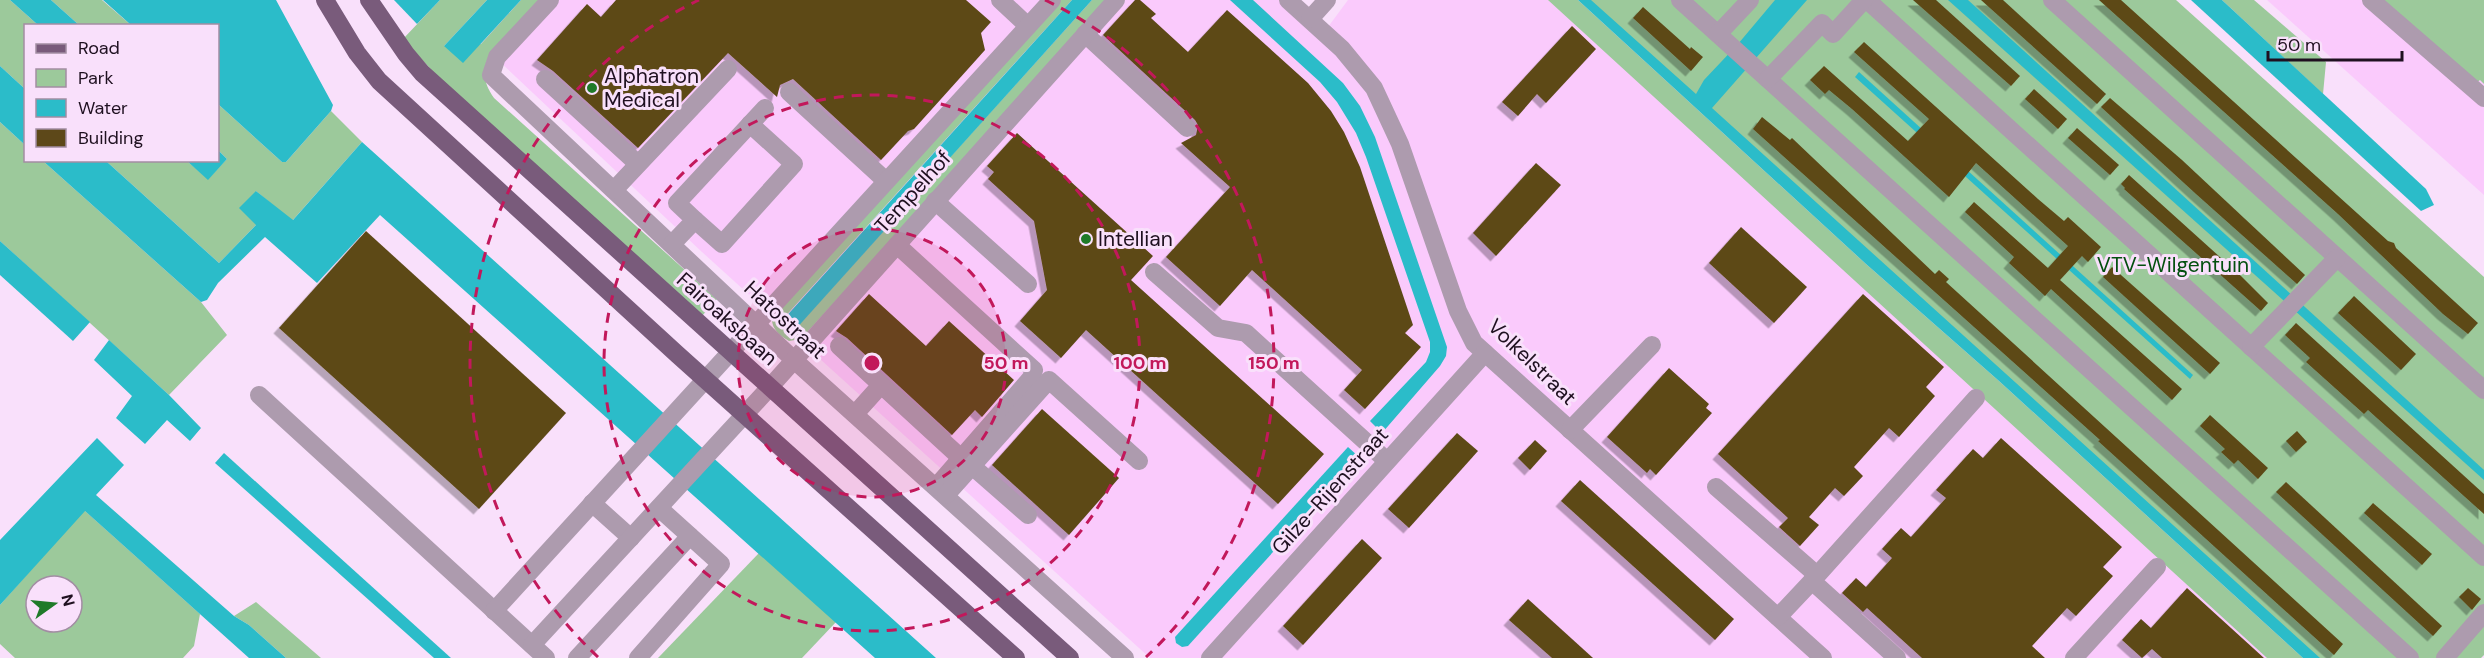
<svg xmlns="http://www.w3.org/2000/svg" width="2484" height="658" font-family="'DM Sans',sans-serif">
  <style>
    .built { fill: #facafc }
    .green { fill: #9cc99b; fill-rule: evenodd }
    .water { fill: #2bbcc9 }
    .building { fill: #5d4819; filter: url(#shadow) }
    .lines { fill: none; stroke-linecap: round; stroke-linejoin: round }
    .minor { stroke: #ad9bae; stroke-width: 18 }
    .major { stroke: #795b7b; stroke-width: 18 }
    .ring { fill: none; stroke: #c2185b; stroke-width: 3; stroke-dasharray: 10 8 }
    .poi-dot { fill: #1f7a29; stroke: #f9e0fb; stroke-width: 2 }
    .labels { text-anchor: middle; dominant-baseline: central; stroke-width: 6; stroke-linejoin: round; paint-order: stroke }
    .poi-label { font-size: 21px; fill: #1f1020; stroke: #f9e0fb; text-anchor: start }
    .street-label { font-size: 21px; fill: #1f1020; stroke: #f9e0fb }
    .park-label { font-size: 21px; fill: #034f0f; stroke: #f9e0fb }
    .centre { fill: #c2185b; stroke: #f9e0fb; stroke-width: 3 }
    .ring-label { font-size: 18px; text-anchor: middle; font-weight: bold; fill: #c2185b; stroke: #f9e0fb; stroke-width: 6; stroke-linejoin: round; paint-order: stroke }
  </style>
  <defs>
    <filter id="shadow"><feDropShadow dx="-5.5" dy="5.5" stdDeviation="0" flood-color="#0004"/></filter>
  </defs>
  <rect width="100%" height="100%" fill="#f9e0fb"/>
  <!-- built -->
  <g class="built">
    <path d="M521 0H1299L1325 31 1348 0H1566L2294 658H1150L702 252 481 44Z"/>
    <path d="M2267 0H2484V195Z"/>
  </g>
  <!-- green -->
  <g class="green">
    <path d="M0 0H10L38 25 26 26 25 89 0 66Z"/>
    <path d="M51 0H102L131 25H79Z"/>
    <path d="M440 0H487L444 46 481 44 521 0H539L490 53C482 70 483 83 494 98L717 299 702 316 437 76 403 39Z"/>
    <path d="M1058 0H1072L782 320 794 330 1092 0H1109L801 339 789 341C780 336 771 329 772 317Z"/>
    <path d="M1548 0H1578L1866 264 1999 381 2303 658H2267Z"/>
    <path d="M1581 0H2176L2484 277V655L2481 658H2313Z"/>
    <path d="M2222 0H2254L2326 62 2323 94Z"/>
    <path d="M2381 0H2484V84L2480 80 2476 83Z"/>
    <path d="M218 104 282 162H286L331 111 362 142 292 221 256 191V225L219 263 106 161H187L208 179 227 159 218 150Z"/>
    <path d="M0 122 25 145 26 160 43 161 201 302 227 335 169 395 0 241Z"/>
    <path d="M84 510 200 614 194 646 183 658H15L0 644V605ZM36 586H72V622H36Z"/>
    <path d="M759 553 836 622 802 658H658Z"/>
    <path d="M256 602 321 658H286L249 625 234 616Z"/>
  </g>
  <!-- water -->
  <g class="water">
    <path d="M10 0H51L79 25H38Z"/>
    <path d="M103 0H276L333 105 331 111 286 162H282L218 104V26L131 25Z"/>
    <path d="M394 0H440L417 24Z"/>
    <path d="M487 0H521L463 63 444 46Z"/>
    <path d="M1072 0H1092L794 331 782 321Z"/>
    <path d="M1230 0H1253L1343 83 1360 106 1375 137 1447 347 1446 356 1440 366 1382 433 1370 421 1426 362 1430 352V342L1366 157 1356 133 1337 102 1320 82Z"/>
    <path d="M1578 0H1591L1696 94 1704 80 1738 44 1775 0H1807L1712 108 2320 658H2303L1999 381 1866 264Z"/>
    <path d="M1948 0H1968L2484 470V480Z"/>
    <path d="M2191 0H2222L2426 189 2434 205 2421 211Z"/>
    <path d="M0 66 25 89V145L0 122Z"/>
    <path d="M1859 72 2193 375 2190 379 1855 77Z"/>
    <path d="M362 142 936 658H875L380 215 317 283 265 237 218 283 207 300 201 302 43 161H106L219 263 256 225 239 208 256 191 293 220Z"/>
    <path d="M218 150 227 159 208 180 187 161 218 160Z"/>
    <path d="M0 241 90 322 73 341 0 275Z"/>
    <path d="M109 340 169 395 201 428 190 441 167 420 145 444 116 418 132 396 94 360Z"/>
    <path d="M97 438 124 465 96 495 234 616 249 625 286 658H249L85 511 0 605V540Z"/>
    <path d="M1348 447 1359 457 1188 646 1182 647 1176 643 1175 637Z"/>
    <path d="M224 453 451 658H434L215 463Z"/>
  </g>
  <!-- building -->
  <g class="building">
    <path d="M616 0H966L991 22 981 33 985 50 914 129 908 131 881 160 793 79 780 85 777 97 728 53 638 148 553 71 537 60 587 4 601 17Z"/>
    <path d="M1135 0H1140L1156 14 1151 18 1188 52 1227 10 1308 83 1331 111 1344 132 1360 167 1413 325 1405 333 1421 347 1365 409 1344 390 1362 370 1252 270 1220 306 1166 257 1230 187 1181 143 1196 135 1198 125 1195 120 1103 35Z"/>
    <path d="M1913 0H1936L2020 76 2011 86Z"/>
    <path d="M1981 0H2003L2106 94 2097 104Z"/>
    <path d="M2099 0H2121L2388 241 2394 243 2396 248 2478 323 2468 334 2443 314 2338 214Z"/>
    <path d="M1643 7 1690 49 1691 47 1703 57 1691 71 1633 18Z"/>
    <path d="M1572 26 1596 49 1546 103 1537 94 1518 116 1502 102Z"/>
    <path d="M1864 42 2038 199 2064 221 2068 217 2101 247 2088 262 2082 256 2060 280 2182 389 2172 400 2051 289 2045 296 2009 263 2014 257 1965 212 1974 202 2048 268 2068 246 1976 163 1949 197 1852 109 1829 90 1825 94 1810 80 1824 66 1908 141 1929 119 1854 52Z"/>
    <path d="M2034 89 2067 119 2058 129 2025 99Z"/>
    <path d="M2110 98 2182 160 2305 275 2297 284 2196 194 2101 107Z"/>
    <path d="M1762 117 1790 140 1792 138 1935 274 1939 270 1949 279 1946 282 2343 644 2334 655 2098 441 2100 440 1753 129Z"/>
    <path d="M2077 128 2119 165 2110 175 2068 138Z"/>
    <path d="M1017 133 1153 256 1131 280 1324 454 1278 504 1086 330 1061 358 1020 321 1047 290 1034 221 988 179 994 172 987 166Z"/>
    <path d="M1536 163 1561 185 1496 256 1473 233Z"/>
    <path d="M2129 175 2241 276 2268 303 2261 311 2124 189 2125 188 2121 184Z"/>
    <path d="M1741 227 1807 287 1774 323 1709 263Z"/>
    <path d="M366 231 566 413 479 509 279 328Z"/>
    <path d="M2112 267 2220 363 2210 374 2103 277Z"/>
    <path d="M869 294 926 346 949 321 1014 380 982 417 975 410 952 435 847 338 836 331Z"/>
    <path d="M1863 294 1944 367 1926 387 1935 396 1899 437 1889 428 1854 467 1863 476 1844 496 1835 488 1809 517 1819 525 1800 546 1779 527 1788 518 1718 454Z"/>
    <path d="M2354 296 2416 354 2401 370 2338 313Z"/>
    <path d="M2296 323 2484 494V514L2368 410 2364 414 2306 362 2310 358 2285 335Z"/>
    <path d="M1669 368 1709 404 1706 408 1712 413 1656 475 1650 469 1647 473 1607 437Z"/>
    <path d="M1042 409 1119 478 1069 535 992 465Z"/>
    <path d="M2210 415 2268 468 2258 479 2238 460 2234 464 2221 452 2225 449 2200 426Z"/>
    <path d="M2297 431 2307 442 2296 452 2286 441Z"/>
    <path d="M1457 433 1478 451 1409 528 1388 509Z"/>
    <path d="M2001 438 2122 547 2103 567 2113 576 2076 616 2067 608 2032 646 2045 658H1922L1867 608 1863 612 1842 593 1856 578 1866 587 1892 558 1882 549 1901 528 1911 537 1946 498 1936 490 1973 449 1983 458Z"/>
    <path d="M1535 440 1547 451 1530 470 1518 458Z"/>
    <path d="M1580 480 1734 619 1715 640 1561 501Z"/>
    <path d="M2286 482 2442 626 2433 636 2276 492Z"/>
    <path d="M2373 503 2432 554 2422 565 2364 513Z"/>
    <path d="M1362 539 1382 558 1303 645 1283 626Z"/>
    <path d="M2187 588 2264 658H2162L2152 649 2142 658 2122 640 2141 619 2151 628Z"/>
    <path d="M2468 588 2481 599 2472 610 2459 597Z"/>
    <path d="M1528 599 1593 658H1552L1509 620Z"/>
  </g>
  <g class="lines">
    <!-- minor -->
    <g class="minor">
      <path d="M550 0 497 57 491 75 794 360 1125 658"/>
      <path d="M1000 0 1028 26"/>
      <path d="M1288 0 1342 49 1374 88 1400 144 1458 311 1474 343 1823 658"/>
      <path d="M1680 0 2410 658"/>
      <path d="M1867 0 2484 557"/>
      <path d="M2052 0 2484 390"/>
      <path d="M2371 0 2484 98"/>
      <path d="M1310 19 1327 0"/>
      <path d="M1085 34 1187 128"/>
      <path d="M1718 34 1750 0"/>
      <path d="M545 79 638 164"/>
      <path d="M1768 79 1822 23 1833 34 1864 0"/>
      <path d="M789 92 886 181"/>
      <path d="M614 190 728 69"/>
      <path d="M935 201 1028 284"/>
      <path d="M695 220 722 244 794 164 750 124"/>
      <path d="M672 244 695 220 677 203 765 108"/>
      <path d="M897 245 1034 370 1031 378 936 487"/>
      <path d="M1154 272 1218 328 1246 333 1387 461"/>
      <path d="M839 346 961 458"/>
      <path d="M2251 347 2337 258"/>
      <path d="M259 395 546 658"/>
      <path d="M855 414 881 385"/>
      <path d="M1570 430 1652 345"/>
      <path d="M972 466 1028 515"/>
      <path d="M1716 487 1817 575"/>
      <path d="M946 495 1049 380 1139 461"/>
      <path d="M592 503 631 538"/>
      <path d="M494 611 1052 0"/>
      <path d="M1778 617 1812 581"/>
      <path d="M532 645 770 387 1116 0"/>
      <path d="M577 658 690 536"/>
      <path d="M638 658 721 564 659 508"/>
      <path d="M1210 658 1485 353"/>
      <path d="M1897 658 1812 581 1976 398"/>
      <path d="M2074 658 2157 567"/>
      <path d="M2445 658 2484 613"/>
    </g>
    <!-- major -->
    <g class="major">
      <path d="M325 0 357 53 379 81 678 355 1016 658"/>
      <path d="M369 0 406 54 422 73 1070 658"/>
    </g>
  </g>
  <!-- distance rings -->
  <circle cx="872" cy="363" r="134" fill="#c2185b" fill-opacity=".12"/>
  <g class="ring">
    <circle cx="872" cy="363" r="134"/>
    <circle cx="872" cy="363" r="268"/>
    <path d="M598 657A402 402 0 0 1 699 0M1045 0A402 402 0 0 1 1146 657"/>
  </g>
  <!-- markers -->
  <g class="poi-dot">
    <circle cx="592" cy="88" r="6"/>
    <circle cx="1086" cy="239" r="6"/>
  </g>
  <g class="labels">
    <!-- poi labels -->
    <g class="poi-label">
      <text x="604" y="76">Alphatron<tspan x="604" dy="24">Medical</tspan></text>
      <text x="1098" y="239">Intellian</text>
    </g>
    <!-- street labels -->
    <g class="street-label">
      <text transform="translate(913 192) rotate(-48)">Tempelhof</text>
      <text transform="translate(727 319) rotate(42)">Fairoaksbaan</text>
      <text transform="translate(785 320) rotate(43)">Hatostraat</text>
      <text transform="translate(1532 362) rotate(44)">Volkelstraat</text>
      <text transform="translate(1330 491) rotate(-48)">Gilze-Rijenstraat</text>
    </g>
    <!-- park labels -->
    <g class="park-label">
      <text x="2173" y="265">VTV-Wilgentuin</text>
    </g>
  </g>
  <circle cx="872" cy="363" r="9" class="centre"/>
  <g class="ring-label">
    <text x="1006" y="369">50 m</text>
    <text x="1140" y="369">100 m</text>
    <text x="1274" y="369">150 m</text>
  </g>
  <!-- legend -->
  <rect x="24" y="24" width="195" height="138" fill="#f9e0fb" stroke="#a28da3" stroke-width="1.5"/>
  <rect x="36" y="44" width="30" height="9" fill="#795b7b" stroke="#a28da3" stroke-width="1.5"/>
  <text x="78" y="54" font-size="18" fill="#1f1020">Road</text>
  <rect x="36" y="69" width="30" height="18" fill="#9cc99b" stroke="#a28da3" stroke-width="1.5"/>
  <text x="78" y="84" font-size="18" fill="#1f1020">Park</text>
  <rect x="36" y="99" width="30" height="18" fill="#2bbcc9" stroke="#a28da3" stroke-width="1.5"/>
  <text x="78" y="114" font-size="18" fill="#1f1020">Water</text>
  <rect x="36" y="129" width="30" height="18" fill="#5d4819" stroke="#a28da3" stroke-width="1.5"/>
  <text x="78" y="144" font-size="18" fill="#1f1020">Building</text>
  <!-- north arrow -->
  <g transform="translate(54 604) rotate(75)"><circle r="28" fill="#f9e0fb" stroke="#a28da3" stroke-width="1.5"/>
  <path d="M0-4.5L10 22L0 15L-10 22Z" fill="#1f7a29"/>
  <text y="-9" font-size="16" font-weight="bold" text-anchor="middle" fill="#1f1020">N</text>
  </g>
  <!-- scale -->
  <path d="M2268 51v9h134v-9" fill="none" stroke="#1f1020" stroke-width="3"/>
  <text x="2277" y="51" font-size="18" fill="#1f1020" stroke="#f9e0fb" stroke-width="4.5" paint-order="stroke">50 m</text>
</svg>
